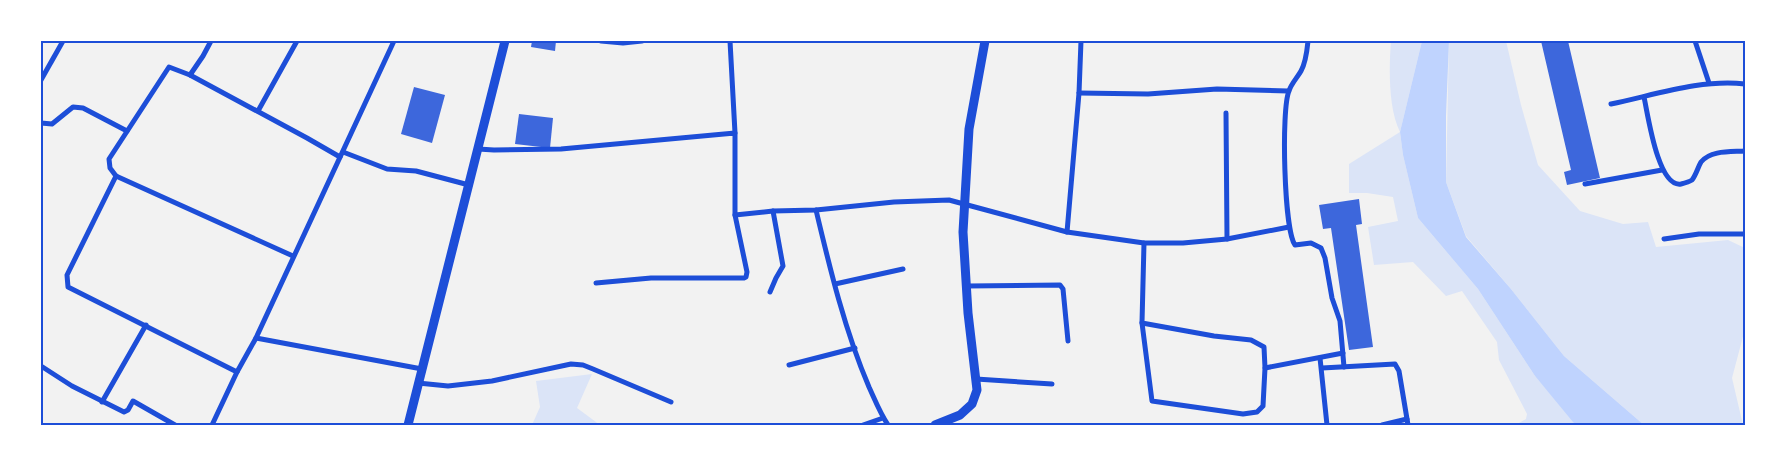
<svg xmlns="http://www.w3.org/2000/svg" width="1786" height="466" font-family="'Titillium Web',sans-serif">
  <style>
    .green { fill: #dbe4f7 }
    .water { fill: #bfd3fe }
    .building { fill: #3d67dc }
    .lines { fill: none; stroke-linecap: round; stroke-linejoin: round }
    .minor { stroke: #1d4ed8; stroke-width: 5 }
    .tertiary { stroke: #1d4ed8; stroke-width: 9 }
    .neatline { fill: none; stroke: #1d4ed8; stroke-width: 2 }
  </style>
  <rect width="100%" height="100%" fill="#f2f2f2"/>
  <!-- green -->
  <g class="green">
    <path d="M1391 41H1422L1400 132 1403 155 1418 218 1478 289 1535 376 1577 425H1521L1519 423 1526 419 1527 414 1499 360 1497 342 1462 291 1446 296 1413 262 1374 265 1368 227 1398 221 1393 197 1367 193H1349V164L1400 132C1388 108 1389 67 1391 41Z"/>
    <path d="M1449 41H1506L1521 105 1538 165 1580 211 1623 224 1648 222 1656 247 1728 240 1745 248V329L1732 378 1743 425H1644L1564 356 1511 289 1466 236 1446 182Z"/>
    <path d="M592 374 577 408 600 425H532L540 407 536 381Z"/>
  </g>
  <!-- water -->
  <path class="water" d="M1422 41H1449L1446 116V182L1466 237 1511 289 1564 356 1644 425H1577L1573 422 1535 376 1478 289 1418 218 1403 155 1400 132Z"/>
  <!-- building -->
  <g class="building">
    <path d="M532 41H556L555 51 531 47Z"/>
    <path d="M1541 41H1568L1600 178 1567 185 1564 172 1571 170Z"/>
    <path d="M414 87 445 95 432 143 401 134Z"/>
    <path d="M519 114 553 118 550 148 515 144Z"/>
    <path d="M1359 199 1362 224 1356 225 1373 347 1349 350 1331 228 1323 229 1319 205Z"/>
  </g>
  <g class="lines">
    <!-- minor -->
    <g class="minor">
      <path d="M601 41 623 43 642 41"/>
      <path d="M730 41 735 133"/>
      <path d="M1308 41C1307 51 1306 62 1301 71 1297 78 1291 84 1289 91 1281 109 1284 230 1295 245L1311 243 1321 248 1325 258 1332 298 1340 321 1344 367"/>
      <path d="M1695 41 1709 83"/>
      <path d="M190 75 203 56 211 41"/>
      <path d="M41 80 63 41"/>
      <path d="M1079 93 1148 94 1217 89 1288 91"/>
      <path d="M1644 97C1648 115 1658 188 1681 184 1685 183 1689 182 1692 180 1696 175 1698 167 1701 162 1711 150 1731 152 1745 151"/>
      <path d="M1611 104C1655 95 1700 79 1745 84"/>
      <path d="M258 111 297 41"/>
      <path d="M1226 113 1227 239"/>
      <path d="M41 123 52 124 73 107 83 108 127 131"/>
      <path d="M478 149 494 150 561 149 735 133V215L773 211 816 210 894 202 949 200 1067 232 1144 243H1183L1227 239 1289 227"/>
      <path d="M343 152 387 169 416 171 469 185"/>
      <path d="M116 176 67 275 68 287 237 372"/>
      <path d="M1585 184 1662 170"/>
      <path d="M816 210C830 269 845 331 869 387 875 400 880 413 888 425"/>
      <path d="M1067 232 1079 93 1081 41"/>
      <path d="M1664 239 1699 234H1745"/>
      <path d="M1144 243 1142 323 1214 336 1251 340 1264 347 1265 368 1343 353"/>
      <path d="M293 256 116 176 110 168 109 159 169 67 190 75 307 138 340 157"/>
      <path d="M596 283 651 278H744L746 277 747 272 735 215"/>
      <path d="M835 284 903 269"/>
      <path d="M967 286 1060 285 1063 289 1068 341"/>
      <path d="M770 292 776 278 783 266 773 211"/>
      <path d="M1142 323 1152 401 1243 414 1257 412 1263 406 1265 368"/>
      <path d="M256 338 422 369"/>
      <path d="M1320 358 1327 425"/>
      <path d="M789 365 855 348"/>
      <path d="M41 366 72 386 124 412 128 410 133 401 175 425"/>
      <path d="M1322 368 1395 364 1399 371 1408 425"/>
      <path d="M976 379 1052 384"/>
      <path d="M418 383 448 386 492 381 571 364 583 365 593 369 671 402"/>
      <path d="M102 402 146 325"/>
      <path d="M212 425 237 372 256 338 394 41"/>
      <path d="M863 425 883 418"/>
      <path d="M1382 425 1407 419"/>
    </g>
    <!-- tertiary -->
    <g class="tertiary">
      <path d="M408 425 505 41"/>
      <path d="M935 425 960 415 972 404 977 390 968 313 963 232 969 129 985 41"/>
    </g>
  </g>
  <!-- border -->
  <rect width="1786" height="466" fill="none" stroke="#ffffff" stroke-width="85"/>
  <rect x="42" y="42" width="1702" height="382" class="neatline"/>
</svg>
